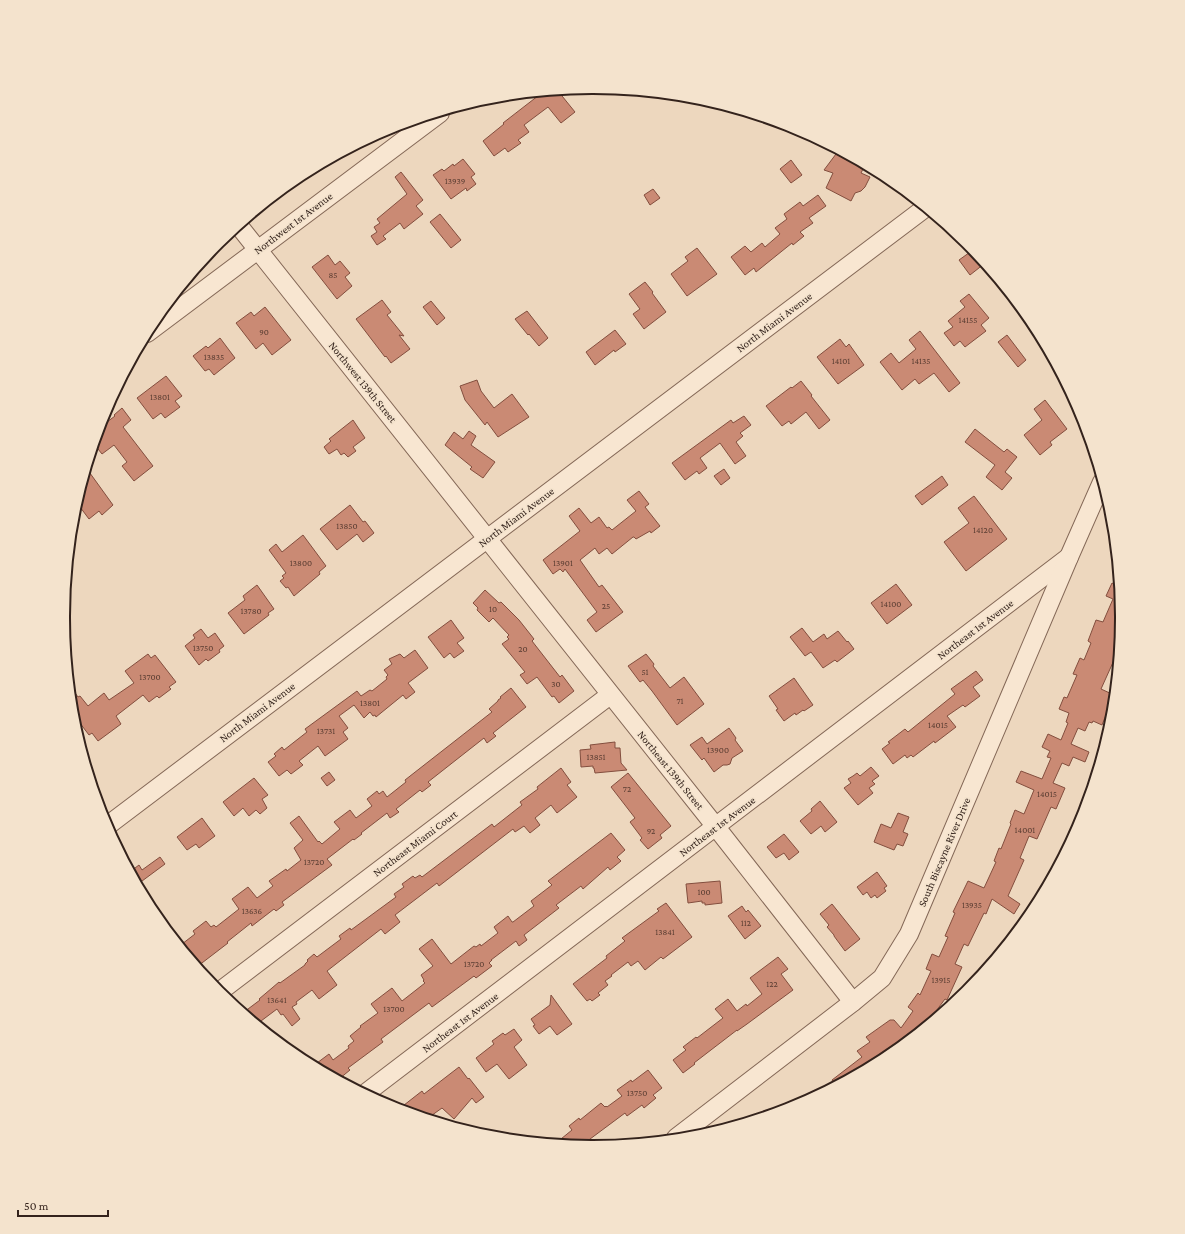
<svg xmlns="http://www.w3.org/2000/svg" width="1185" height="1234" font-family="'Crimson Pro',serif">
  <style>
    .building { fill: #ca8a74; stroke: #834e3e }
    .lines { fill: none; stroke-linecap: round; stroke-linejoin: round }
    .minor-casing { stroke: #846857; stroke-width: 20 }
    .minor { stroke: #f8e6d1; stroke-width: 18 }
    .labels { text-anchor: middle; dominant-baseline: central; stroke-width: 3.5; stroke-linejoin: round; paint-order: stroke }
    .number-label { font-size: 9px; fill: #5a3d32 }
    .street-label { font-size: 11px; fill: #34231c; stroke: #f4e3cd }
    .rim { fill: none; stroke: #34231c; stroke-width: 2 }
  </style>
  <rect width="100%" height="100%" fill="#edd7be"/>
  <!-- building -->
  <g class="building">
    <path d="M558 91 575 112 561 123 548 107 524 125 529 132 518 140 521 143 508 152 505 148 494 156 483 141 504 124 503 123 543 92Z"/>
    <path d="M836 154 847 160 848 156 865 165 861 173 870 177 865 187 861 191 855 193 851 201 826 188 833 173 824 170Z"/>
    <path d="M463 159 475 174 471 177 476 184 467 191 466 188 451 199 433 175 442 169 444 171 453 164 454 166Z"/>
    <path d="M791 160 802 175 791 183 780 169Z"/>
    <path d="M401 172 423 200 416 206 423 214 404 229 400 223 383 236 386 239 377 245 371 236 377 232 374 227 380 223 377 219 407 194 395 177Z"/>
    <path d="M653 189 660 198 650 205 644 195Z"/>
    <path d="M818 195 826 206 809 218 813 223 800 232 804 236 793 245 792 243 756 272 754 268 745 275 731 257 745 246 751 252 762 243 765 247 780 234 775 228 787 219 784 214 800 202 803 206Z"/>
    <path d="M440 214 461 240 451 248 430 222Z"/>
    <path d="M697 248 717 274 687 296 671 274 688 261 685 257Z"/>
    <path d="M973 250 984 264 970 275 959 260Z"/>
    <path d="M328 255 335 265 340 261 350 273 345 277 352 286 337 299 312 267Z"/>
    <path d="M645 282 653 292 652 293 666 312 644 329 633 314 640 309 629 294Z"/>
    <path d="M969 294 989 318 981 325 986 331 965 347 960 341 954 346 944 333 953 327 948 321 965 307 960 301Z"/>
    <path d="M382 300 391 312 387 315 404 336 399 335 410 349 391 363 386 356 385 357 356 319Z"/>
    <path d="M431 301 445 318 437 325 423 307Z"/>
    <path d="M265 307 291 340 272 355 263 343 256 349 236 323 251 312 254 316Z"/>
    <path d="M527 311 548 338 539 346 529 334 528 335 515 319Z"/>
    <path d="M615 330 626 344 615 352 614 350 595 365 586 352Z"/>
    <path d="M920 331 960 383 949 392 934 373 919 384 915 379 902 390 880 362 891 353 899 363 916 349 909 340Z"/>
    <path d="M1007 335 1026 360 1018 367 998 342Z"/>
    <path d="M220 338 235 358 214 375 209 369 205 371 193 356 206 346 208 348Z"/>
    <path d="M840 339 846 347 849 344 864 365 838 384 817 357Z"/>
    <path d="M166 376 182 396 175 401 180 407 165 418 161 413 153 419 137 398Z"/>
    <path d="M477 380 481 391 494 408 512 394 529 417 498 437 487 422 485 425 465 400 460 386Z"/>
    <path d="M801 381 812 395 811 396 830 420 819 429 806 412 791 424 789 421 782 426 766 406 791 387 792 388Z"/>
    <path d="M1045 400 1067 429 1050 442 1052 445 1040 455 1024 435 1042 420 1034 409Z"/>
    <path d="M122 408 131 420 123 427 153 466 134 481 122 466 127 462 114 445 102 454 94 444 99 428 115 416 114 415Z"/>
    <path d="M744 416 751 425 740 433 743 436 736 442 746 456 735 464 720 443 700 458 707 468 699 474 697 471 685 480 672 463 731 420 733 423Z"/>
    <path d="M353 420 365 438 353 447 356 451 348 457 344 453 341 455 337 449 329 454 324 447 331 441 329 439Z"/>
    <path d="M975 429 1004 452 1007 449 1017 457 1005 472 1012 478 1002 490 986 477 995 465 965 442Z"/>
    <path d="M469 431 476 436 471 445 495 462 483 478 470 469 472 467 445 445 454 432 463 439Z"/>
    <path d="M87 469 113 505 102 515 99 511 89 519 77 503Z"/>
    <path d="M724 469 730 478 721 485 714 476Z"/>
    <path d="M942 476 948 485 922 505 915 496Z"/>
    <path d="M639 491 649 504 645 507 660 526 651 533 650 531 636 539 634 537H633L612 554 607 548 599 554 595 548 580 560 599 587 602 585 623 612 596 632 587 620 597 612 565 569 563 572 560 569 553 574 543 560 580 531 569 516 579 508 591 523 599 517 607 528 609 527 612 530 636 511 627 500Z"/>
    <path d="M974 496 1007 539 966 571 944 542 969 523 958 508Z"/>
    <path d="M350 505 363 522 365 521 374 533 363 542 357 534 337 550 320 529Z"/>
    <path d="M303 535 326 566 319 572 320 574 294 596 288 587 286 588 280 581 284 578 282 576 286 573 269 550 276 544 282 552Z"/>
    <path d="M1112 583 1118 586 1119 584 1122 617 1119 649 1101 689 1114 695 1102 725 1093 721 1092 723 1089 722 1085 731 1078 728 1071 744 1089 752 1085 762 1073 757 1069 766 1062 763 1053 783 1065 788 1056 809 1051 807 1037 839 1029 836 1020 858 1024 860 1008 896 1020 904 1014 914 992 899 986 914 984 913 968 946 964 944 955 964 962 967 947 1000 945 999 925 1026 886 1057 835 1085 832 1080 862 1057 857 1051 870 1042 866 1037 890 1020H894L901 1028 913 1011 908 1007 918 993 920 995 931 971 926 969 932 954 939 957 948 937 945 936 955 913 953 912 968 881 984 888 996 862 994 861 999 848 1001 849 1011 824 1010 823 1015 810 1024 814 1034 790 1016 782 1021 771 1042 779 1051 758 1047 757 1050 751 1042 747 1048 734 1061 740 1068 723 1066 722 1069 713 1059 709 1064 697 1067 698 1077 675 1073 674 1080 658 1084 660 1091 643 1088 641 1096 620 1103 622 1113 599 1106 596Z"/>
    <path d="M896 584 912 605 887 624 871 603Z"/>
    <path d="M257 585 274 609 268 613 269 615 244 634 228 613 245 600 243 596Z"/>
    <path d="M485 590 499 603 501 602 519 620 534 639 532 641 560 677 562 675 574 691 559 703 554 696 552 697 537 677 527 684 520 675 525 672 502 644 509 639 507 637 509 635 493 618 489 622 477 610 478 608 473 603Z"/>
    <path d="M451 620 464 638 457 643 464 651 454 658 450 653 444 658 428 637Z"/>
    <path d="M802 628 813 642 824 634 827 639 838 631 847 642 848 641 854 649 837 662 835 660 823 668 811 652 805 656 790 637Z"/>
    <path d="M201 629 208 638 215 633 224 646 219 650 220 652 208 661 206 659 199 665 185 646 195 638 193 635Z"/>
    <path d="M415 650 428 668 408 683 415 692 406 699 403 695 376 717 375 715 373 716 370 712 364 718 354 705 339 716 348 728 343 732 348 739 325 756 318 746 299 761 303 765 291 774 287 770 279 776 268 762 276 756 274 754 282 747 284 750 307 732 305 729 357 691 361 696 370 690 372 691 387 679 386 677 388 675 384 670 392 664 389 659 400 654 404 658Z"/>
    <path d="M148 654 151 658 155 655 176 682 169 687 171 689 159 698 157 696 149 702 143 695 116 716 121 724 98 741 92 733 89 735 73 714 70 686 78 697 80 696 88 706 104 693 109 700 134 683 125 671Z"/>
    <path d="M646 654 654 664 653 666 670 688 684 677 704 704 677 725 652 691 643 680 640 682 628 666Z"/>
    <path d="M976 671 983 680 973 687 980 696 965 707 963 705 947 716 956 727 935 743 934 741 913 757 911 755 907 758 905 755 893 764 882 749 890 743 888 742 905 729 908 732 955 694 951 689Z"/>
    <path d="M794 678 813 705 804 711 803 710 796 715 795 713 784 721 776 710 778 709 769 696Z"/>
    <path d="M511 688 526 707 493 733 496 736 487 743 484 738 428 782 431 785 422 792 420 790 396 809 399 812 390 818 387 813 361 833 362 834 354 840 353 839 327 859 332 865 282 902 284 905 276 911 274 909 252 926 251 923 227 942 228 943 198 966 182 944 195 934 193 931 206 921 211 927 214 925 216 927 239 909 232 899 248 887 257 898 273 886 269 881 286 869 287 871 301 860 294 848 303 840 290 823 299 816 318 842 319 841 322 844 340 829 334 822 350 810 356 818 372 806 367 799 377 791 379 794 383 791 387 797 406 782 405 780 492 712 489 709 498 701V700L501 698 500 697Z"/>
    <path d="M729 728 736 738 735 740 743 751 732 758 730 764 727 765H723L714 772 704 758 702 760 690 745 702 737 707 744Z"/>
    <path d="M615 742V748H620L621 763 627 770 595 773 594 768H593V766L581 767 580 750 591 749 590 745Z"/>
    <path d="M871 767 879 776 872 781 875 784 869 788 873 793 858 805 844 788 851 783 848 779 853 776 857 773 860 776Z"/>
    <path d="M561 768 571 782 567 785 577 797 557 813 551 805 535 818 540 825 530 833 524 826 515 832 513 829 439 886 437 883 395 915 400 922 385 934 381 929 327 971 337 985 319 999 312 990 296 1002 297 1004 292 1007 300 1019 292 1026 283 1014 281 1015 277 1009 257 1024 244 1012 260 1000 259 999 272 988 279 982 280 983 305 965V964L308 961 307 960 314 954 317 957 341 939 339 936 350 928 351 930 396 897 394 894 404 887 402 884 413 876 415 878 420 875 422 877 492 824 494 827 522 805 520 802 538 789 537 787Z"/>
    <path d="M329 772 335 780 327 786 321 778Z"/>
    <path d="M628 773 671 826 660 835 662 838 648 849 640 840 642 838 630 822 635 818 611 787Z"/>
    <path d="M254 778 268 795 262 799 267 808 260 814 256 810 249 816 243 808 234 816 223 802Z"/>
    <path d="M820 801 837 822 825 832 821 826 811 834 800 821 812 811 811 809Z"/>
    <path d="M898 813 909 817 903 832 908 834 903 846 897 844 894 850 874 842 881 824 891 828Z"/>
    <path d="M202 818 215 836 199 848 196 844 187 850 177 837Z"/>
    <path d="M611 833 625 850 617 857 621 861 610 870 608 867 583 889 581 886 556 905 559 908 524 935 527 940 519 946 516 941 491 960H492L489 963 492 966 476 978 474 976 432 1007 429 1003 381 1039 383 1042 348 1068 350 1070 339 1079 323 1071 317 1063 329 1054 333 1060 349 1048 348 1046 354 1041 350 1036 361 1027 360 1026 378 1013 371 1004 392 988 402 1001 425 983 423 981 424 980 421 975 433 966 419 949 432 939 451 964 474 946 476 947 480 944 481 946 498 933 494 927 508 916 512 922H513L534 906 531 901 552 885 548 881Z"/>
    <path d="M784 834 799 852 789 860 784 853 776 858 767 847Z"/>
    <path d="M160 857 165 864 138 884 131 871 139 865 142 870Z"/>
    <path d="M877 872 887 886 884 888 886 891 877 898 875 895 871 898 867 892 863 895 857 887Z"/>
    <path d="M720 881 722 903 705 905V903H702V901L688 903 686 884Z"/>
    <path d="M666 903 692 937 663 959 661 957 645 970 638 961 631 966 628 962 611 975 612 976 605 981 608 985 598 993 600 995 592 1001 590 999 587 1001 573 984 607 958 606 956 625 941 622 938 659 911 657 909Z"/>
    <path d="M832 904 860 939 845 951 834 936V935L827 927 829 925 820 914Z"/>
    <path d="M742 906 746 912 748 910 761 926 745 939 728 916Z"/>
    <path d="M778 957 788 969 781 974 793 990 747 1024 737 1031V1030L694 1063 695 1064 683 1073 673 1060 686 1050 683 1047 696 1037 697 1038 723 1018 715 1009 728 999 737 1011 746 1004 747 1006 762 994 750 978Z"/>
    <path d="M551 995 572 1024 557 1035 550 1026 539 1034 533 1026 535 1025 531 1019 550 1005Z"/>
    <path d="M514 1029 522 1040 514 1047 527 1065 509 1079 497 1064 486 1072 476 1058 494 1044 492 1041 503 1033 505 1035Z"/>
    <path d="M459 1067 468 1079 469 1078 484 1097 476 1103 472 1098 454 1119 442 1108 428 1118 399 1109 422 1091 424 1094Z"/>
    <path d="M648 1070 662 1088 653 1095 656 1098 644 1108 642 1105 627 1116 625 1113 582 1145 556 1143 572 1130 569 1126 579 1118 580 1120 601 1103 605 1107 606 1106 607 1107 622 1096 617 1090 631 1080 632 1082Z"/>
  </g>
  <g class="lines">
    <defs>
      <g id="minor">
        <path d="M239 226 716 827 853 1002"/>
        <path d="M147 333 440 113"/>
        <path d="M107 826 925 208"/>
        <path d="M219 992 610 695"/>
        <path d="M366 1093 1069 557"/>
        <path d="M676 1138 853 1002 882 978 909 934 1069 557 1102 482"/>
      </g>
    </defs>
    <!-- minor casing -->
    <use href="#minor" class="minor-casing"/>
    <!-- minor -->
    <use href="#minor" class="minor"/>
  </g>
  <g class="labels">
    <!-- number labels -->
    <g class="number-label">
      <text x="455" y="181">13939</text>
      <text x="333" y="275">85</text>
      <text x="968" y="320">14155</text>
      <text x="264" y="332">90</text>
      <text x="214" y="357">13835</text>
      <text x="841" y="361">14101</text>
      <text x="921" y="361">14135</text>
      <text x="160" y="397">13801</text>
      <text x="347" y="526">13850</text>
      <text x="983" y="530">14120</text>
      <text x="301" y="563">13800</text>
      <text x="563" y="563">13901</text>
      <text x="891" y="604">14100</text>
      <text x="606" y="606">25</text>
      <text x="493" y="609">10</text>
      <text x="251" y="611">13780</text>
      <text x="203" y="648">13750</text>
      <text x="523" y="649">20</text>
      <text x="645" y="672">51</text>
      <text x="150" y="677">13700</text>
      <text x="556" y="684">30</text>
      <text x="680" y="701">71</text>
      <text x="370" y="703">13801</text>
      <text x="938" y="725">14015</text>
      <text x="326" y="731">13731</text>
      <text x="718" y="750">13900</text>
      <text x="596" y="757">13851</text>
      <text x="627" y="789">72</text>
      <text x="1047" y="794">14015</text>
      <text x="1025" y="830">14001</text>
      <text x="651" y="831">92</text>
      <text x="314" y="862">13720</text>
      <text x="704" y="892">100</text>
      <text x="972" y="905">13935</text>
      <text x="252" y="911">13636</text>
      <text x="746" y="923">112</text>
      <text x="665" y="932">13841</text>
      <text x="474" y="964">13720</text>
      <text x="941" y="980">13915</text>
      <text x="772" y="984">122</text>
      <text x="277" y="1000">13641</text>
      <text x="394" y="1009">13700</text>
      <text x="637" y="1093">13750</text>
    </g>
    <!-- street labels -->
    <g class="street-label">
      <text transform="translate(293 223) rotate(-37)">Northwest 1st Avenue</text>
      <text transform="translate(774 322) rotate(-37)">North Miami Avenue</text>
      <text transform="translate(363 382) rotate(51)">Northwest 139th Street</text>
      <text transform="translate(516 517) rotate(-37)">North Miami Avenue</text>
      <text transform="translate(975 629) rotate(-37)">Northeast 1st Avenue</text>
      <text transform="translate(257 712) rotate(-37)">North Miami Avenue</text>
      <text transform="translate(671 770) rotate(51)">Northeast 139th Street</text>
      <text transform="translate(717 826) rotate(-37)">Northeast 1st Avenue</text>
      <text transform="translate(415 843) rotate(-37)">Northeast Miami Court</text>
      <text transform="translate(944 852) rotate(-67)">South Biscayne River Drive</text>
      <text transform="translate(460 1022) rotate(-37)">Northeast 1st Avenue</text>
    </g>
  </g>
  <!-- crop -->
  <path d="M0 0H1185V1234H0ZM592 94H593A522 522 0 0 1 1115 616V618A522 522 0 0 1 593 1140H592A522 522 0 0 1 70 618V616A522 522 0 0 1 592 94Z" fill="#f4e3cd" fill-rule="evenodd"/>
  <path class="rim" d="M592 94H593A522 522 0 0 1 1115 616V618A522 522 0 0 1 593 1140H592A522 522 0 0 1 70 618V616A522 522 0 0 1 592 94Z"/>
  <!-- scale -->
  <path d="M18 1210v6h90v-6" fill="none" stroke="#34231c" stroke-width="2"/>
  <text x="24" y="1210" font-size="12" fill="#34231c" stroke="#f4e3cd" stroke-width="3" paint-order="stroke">50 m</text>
</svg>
